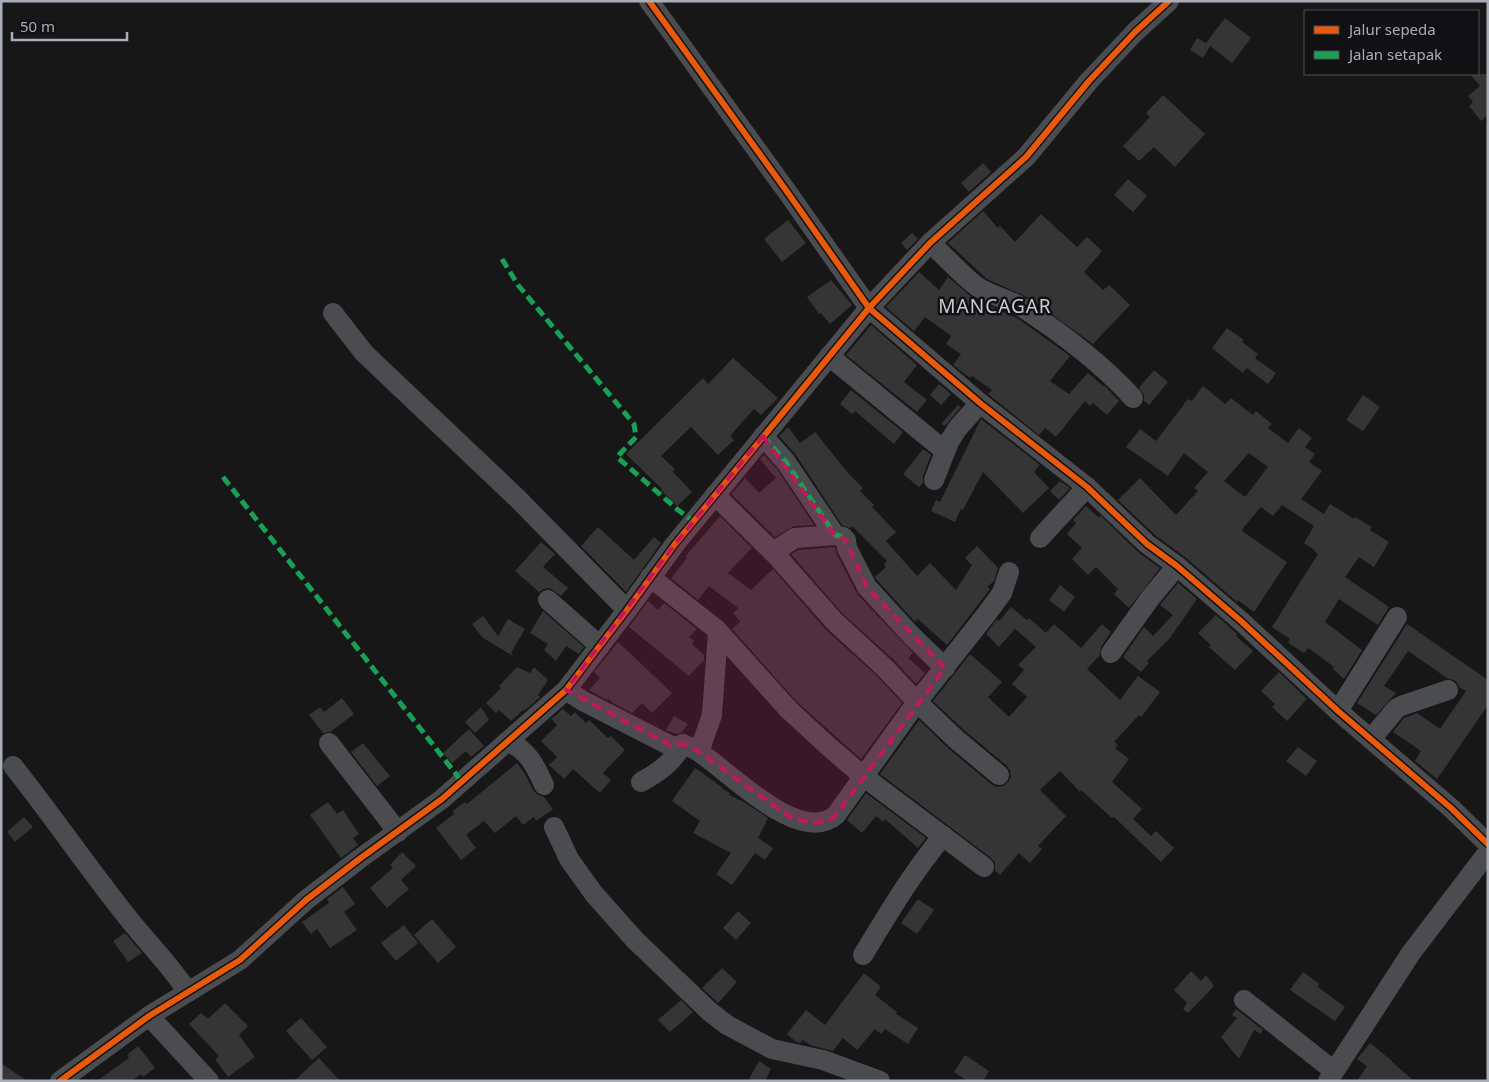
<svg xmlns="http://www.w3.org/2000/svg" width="1489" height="1082" font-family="'Noto Sans',sans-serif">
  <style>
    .building { fill: #353536; fill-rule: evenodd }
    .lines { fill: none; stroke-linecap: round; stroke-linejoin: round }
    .minor { stroke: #4b4c50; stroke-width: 20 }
    .quiet { stroke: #1a9f57; stroke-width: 5; stroke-dasharray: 10 5; stroke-linecap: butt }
    .cycleway-casing { stroke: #111113; stroke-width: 9 }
    .cycleway { stroke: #e8590c; stroke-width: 6 }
    .marked { fill: #c2185b; fill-opacity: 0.2; stroke: #c2185b; stroke-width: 4; stroke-dasharray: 10 6; stroke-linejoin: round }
    .labels { text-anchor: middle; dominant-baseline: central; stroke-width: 5; stroke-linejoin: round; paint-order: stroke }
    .quarter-label { font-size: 19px; letter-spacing: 1px; fill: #c9ccd4; stroke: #111113 }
  </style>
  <rect width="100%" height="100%" fill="#171717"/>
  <!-- building -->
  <g class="building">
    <path d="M1225 18 1251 38 1232 63 1210 46 1203 58 1190 50 1197 38 1206 43Z"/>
    <path d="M1470 74H1488V115L1481 121 1469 106 1473 102 1468 96 1480 86Z"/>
    <path d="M1163 95 1205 134 1175 167 1154 147 1139 161 1123 146 1150 117 1146 113Z"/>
    <path d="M983 163 991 172 969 192 961 183Z"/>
    <path d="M1128 179 1147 196 1133 212 1114 195Z"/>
    <path d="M983 211 998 228 1000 226 1015 242 1041 214 1077 247 1087 237 1102 251 1084 272 1103 290 1109 285 1130 305 1093 344 1029 298 987 279 948 243Z"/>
    <path d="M788 220 806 243 782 262 764 239Z"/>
    <path d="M912 233 918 239 907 250 901 243Z"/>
    <path d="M919 272 939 290 948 277 974 299 1017 318 1070 356 1050 381 1069 394 1088 373 1104 387 1105 386 1119 401 1107 415 1093 403 1090 406 1085 401 1056 437 1045 428 1039 435 988 394 992 390 972 376 970 378 953 365 961 354 946 344 951 336 925 317 914 331 886 307Z"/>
    <path d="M831 280 852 305 830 324 821 313 819 314 807 297Z"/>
    <path d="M871 325 917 365 904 382 927 400 917 412 846 355Z"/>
    <path d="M1227 328 1244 340 1242 342 1258 354 1255 358 1276 373 1268 384 1247 368 1243 373 1212 348Z"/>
    <path d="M733 358 778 398 761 415 754 409 730 436 734 440 718 455 691 427 661 456 675 469 673 472 692 492 677 506 661 490 662 489 626 454 703 378 708 384Z"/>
    <path d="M1154 370 1168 382 1149 405 1144 401V395L1139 388Z"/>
    <path d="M939 384 951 394 941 405 930 395Z"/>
    <path d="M1203 386 1225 404 1231 398 1253 415 1256 411 1272 424 1268 428 1288 443 1299 428 1312 438 1305 447 1315 454 1309 462 1322 471 1301 499 1324 514 1330 504 1354 519 1355 517 1372 527 1370 530 1389 542 1374 567 1359 557 1345 577 1389 607 1378 625 1339 599 1325 622 1362 650 1344 679 1333 669 1334 667 1308 648 1304 653 1288 643 1290 639 1272 627 1318 554 1314 551 1315 550 1304 543 1314 526 1282 505 1273 516 1261 507 1243 528 1242 531 1287 562 1254 612 1238 600 1237 602 1185 557 1155 535 1118 500 1140 478 1176 515 1198 491 1194 488 1208 472 1184 453 1168 476 1126 447 1140 429 1156 441 1188 399 1192 401ZM1249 453 1268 467 1245 497 1224 481Z"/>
    <path d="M851 390 903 432 894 444 855 411 852 414 840 404Z"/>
    <path d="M1363 395 1380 407 1363 431 1346 420Z"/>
    <path d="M958 405 961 407 945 426 941 424Z"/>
    <path d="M981 419 1040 465 1034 472 1049 488 1023 513 983 472 963 510 961 509 955 522 931 511 936 500 940 502Z"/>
    <path d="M788 427 800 443 815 432 848 473 863 488 860 491 874 505 872 507 896 532 886 541 917 576 930 563 956 590 972 565 965 558 977 546 998 568 994 581 987 587 990 589 947 645 918 619 915 622 877 580 875 577 886 567 884 564 887 561 852 526 850 528 842 525 796 455 779 436Z"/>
    <path d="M923 449 931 455 923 476V483L919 487 903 474Z"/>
    <path d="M764 455 777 469 814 525 794 526 775 537 731 494 745 478 759 493 776 478 760 459Z"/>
    <path d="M1060 481 1070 488 1059 500 1050 491Z"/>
    <path d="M1086 506 1099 518 1101 516 1139 553 1160 568 1129 608 1114 594 1118 589 1096 567 1088 575 1072 559 1082 548 1067 534 1076 523 1073 520Z"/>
    <path d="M720 516 752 548 728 573 751 590 773 569 825 629 877 676 902 703 861 759 797 702 732 629 740 622 733 613 738 608 709 586 698 600 671 578 687 558 685 557Z"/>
    <path d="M598 527 634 560 654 537 661 543 626 592 581 546Z"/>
    <path d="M541 542 555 554 543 567 568 588 561 596 550 588 544 589 539 592 515 571Z"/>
    <path d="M835 547 836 553 858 595 913 653 908 658 925 673 916 684 893 659 842 613 791 554 799 550Z"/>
    <path d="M1178 583 1197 599 1170 638 1147 661 1149 663 1141 672 1123 657 1144 627 1153 636 1173 615 1160 605Z"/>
    <path d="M1060 585 1075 597 1064 612 1049 600Z"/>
    <path d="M648 601 658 610 664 603 697 629 689 637 694 640 692 644 704 655V660L689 676 629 627Z"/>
    <path d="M1011 607 1027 620 1029 618 1046 633 1054 624 1081 648 1102 624 1111 632 1101 647 1100 655 1087 669 1120 700 1138 676 1160 692 1141 717 1139 715 1114 742 1118 745 1115 748 1129 759 1112 782 1142 809 1133 819 1151 836 1156 831 1174 848 1161 862 1114 817 1112 818 1081 790 1080 792 1060 771 1040 790 1066 816 1038 846 1042 849 1030 863 1019 853 1000 875 995 871V863L991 858 880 774 919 720 949 749 991 784 997 787 1003 786 1008 782 1011 777 1010 771 1007 766 965 731 933 701 970 654 1002 682 988 697 1009 717 1027 697 1012 684 1024 670 1018 665 1036 647 1015 629 999 647 986 634 997 619 999 621Z"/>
    <path d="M543 611 584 647 579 654 566 646 556 661 544 650 548 644 530 633Z"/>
    <path d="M1216 615 1237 634 1236 636 1253 651 1235 670 1209 647 1211 645 1198 633Z"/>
    <path d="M483 616 498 636 508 619 525 629 511 653 513 656 483 638 472 624Z"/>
    <path d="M1407 624 1488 680V705L1437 779 1415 761 1421 751 1393 732 1404 718 1417 713 1440 729 1466 691 1459 687 1456 681 1447 678 1408 651 1384 686 1396 693 1376 715 1357 703Z"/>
    <path d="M618 642 672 693 652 713 642 703 632 713 613 703 608 698 607 700 589 690 600 678 594 672Z"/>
    <path d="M517 667 530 673 534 667 548 680 538 695 540 697 524 711 523 710 511 721 499 710 496 713 486 703 501 688 499 686Z"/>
    <path d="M1279 672 1307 699 1287 721 1272 707 1275 704 1261 691Z"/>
    <path d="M342 698 354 714 330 732 323 733 309 715 320 707 324 712Z"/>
    <path d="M481 707 489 720 475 733 465 722Z"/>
    <path d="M563 709 571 716 575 712 586 723 589 720 608 738 611 736 625 750 603 773 611 780 600 793 573 769 564 779 549 765 557 757 541 741 557 725 551 719Z"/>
    <path d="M674 716 688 724 682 732 677 734 666 730Z"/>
    <path d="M469 729 484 746 471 757 466 751 452 763 443 753Z"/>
    <path d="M363 743 390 776 377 786 351 752Z"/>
    <path d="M1298 747 1317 761 1306 776 1286 761Z"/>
    <path d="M517 763 525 774 533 790 538 795 544 797 553 809 536 821 534 817 523 825 516 816 495 833 484 821 466 835 476 848 461 860 436 828 454 814 453 811 465 802 467 804Z"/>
    <path d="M695 768 722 787 721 788 730 793 729 795 744 802 768 818 758 838 773 848 765 860 755 853 732 885 716 874 731 853 693 833 700 821 672 801Z"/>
    <path d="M866 793 926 838 918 848 885 819 883 822 876 816 862 833 847 820Z"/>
    <path d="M328 802 337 814 343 810 359 834 353 838 358 845 341 858 310 815Z"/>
    <path d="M24 817 33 827 15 842 7 832Z"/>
    <path d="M402 852 416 866 401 880 409 889 387 908 370 888 393 868 390 865Z"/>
    <path d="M343 887 355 904 344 912 357 930 330 948 317 929 311 934 302 922 329 903 327 899Z"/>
    <path d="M918 899 934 910 917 934 901 923Z"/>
    <path d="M738 911 751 923 736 940 723 928Z"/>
    <path d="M432 919 456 947 438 963 414 935Z"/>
    <path d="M404 925 418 943 396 961 381 943Z"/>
    <path d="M125 933 142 953 128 962 113 941Z"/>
    <path d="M722 968 737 982 718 1003 702 988Z"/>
    <path d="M1191 971 1201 981 1206 975 1214 986 1188 1013 1183 1009 1187 1003 1174 990Z"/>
    <path d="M1303 972 1319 984 1318 987 1345 1007 1335 1021 1290 990Z"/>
    <path d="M864 973 881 987 875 995 897 1012 896 1014 918 1028 908 1044 885 1029 881 1034 875 1029 857 1050 843 1038 833 1051 810 1045 803 1040 800 1043 796 1042 787 1034 806 1010 825 1025Z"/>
    <path d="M681 1000 693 1012 670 1032 658 1020Z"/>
    <path d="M225 1003 248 1026 239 1035 255 1057 228 1077 215 1059 219 1056 189 1024 201 1013 208 1019Z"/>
    <path d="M1236 1009 1263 1030 1260 1034 1254 1030 1239 1059 1221 1037 1237 1018 1232 1015Z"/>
    <path d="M301 1018 327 1047 312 1060 286 1031Z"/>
    <path d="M1370 1043 1392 1061V1062L1414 1081H1357L1367 1066 1357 1059Z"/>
    <path d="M138 1046 155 1068 143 1077 141 1074 132 1081H97L129 1058 127 1055Z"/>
    <path d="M965 1055 989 1071 983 1081H967L954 1072Z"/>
    <path d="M319 1058 340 1081H294Z"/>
    <path d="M759 1061 771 1069 765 1081H748Z"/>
    <path d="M1 1063 27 1081H1Z"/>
  </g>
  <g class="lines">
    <!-- minor -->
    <g class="minor">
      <path d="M649 1 788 193 869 308 980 403 1087 487 1147 544 1177 566 1242 622 1338 711 1451 808 1488 844"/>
      <path d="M930 243C945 256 959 272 975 285 989 296 1008 298 1023 308 1063 334 1101 363 1133 398"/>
      <path d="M333 313 364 353 517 498 627 610"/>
      <path d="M829 356 945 451"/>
      <path d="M763 436 786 462 835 535 843 537 846 540 847 548 867 587 911 635 945 668"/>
      <path d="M934 480 949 442 957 429 980 403"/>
      <path d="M715 495 775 554 834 621 885 668 917 702 957 740 999 775"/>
      <path d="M1040 538 1087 487"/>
      <path d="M773 552 795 538 835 535"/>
      <path d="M650 577 716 629 789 710 828 746 863 776 984 867"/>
      <path d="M548 600 600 646"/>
      <path d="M1111 653 1151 597 1177 566"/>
      <path d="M566 690 583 701 671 746C682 747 684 743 696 750 727 769 799 847 836 815L917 702 985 616 1002 593 1009 572"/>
      <path d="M1338 711 1397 617"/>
      <path d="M1371 739 1396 709 1401 706 1448 690"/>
      <path d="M507 742C527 748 536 767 544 785"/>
      <path d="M329 743 398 832"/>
      <path d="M699 752 712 715 718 632"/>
      <path d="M13 766C52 815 88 868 128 918 147 942 170 965 188 992"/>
      <path d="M641 782C659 772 672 763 683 744"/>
      <path d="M554 827 569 859 594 894 635 940 709 1011 727 1025 772 1049 823 1060 880 1081"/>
      <path d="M863 955C888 914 912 873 943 836"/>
      <path d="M1244 1000 1334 1071"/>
      <path d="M149 1016 209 1081"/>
      <path d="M60 1081 149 1016 240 960 306 900 358 860 442 799 566 690 627 610 675 544 869 308 930 243 1026 157 1089 81 1135 32 1169 1"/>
      <path d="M1328 1081 1411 953 1488 852"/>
    </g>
    <!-- quiet -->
    <g class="quiet">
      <path d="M502 259 518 285 634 424 636 437 617 457 678 510 693 521"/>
      <path d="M763 436 786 462 835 535 843 537 846 542"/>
      <path d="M223 477 463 783"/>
    </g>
    <defs>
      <g id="cycleway">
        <path d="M649 1 788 193 869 308 980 403 1087 487 1147 544 1177 566 1242 622 1338 711 1451 808 1488 844"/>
        <path d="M60 1081 149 1016 240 960 306 900 358 860 442 799 566 690 627 610 675 544 869 308 930 243 1026 157 1089 81 1135 32 1169 1"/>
      </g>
    </defs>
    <!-- cycleway casing -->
    <use href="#cycleway" class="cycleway-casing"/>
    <!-- cycleway -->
    <use href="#cycleway" class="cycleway"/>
  </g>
  <!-- marked area -->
  <path class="marked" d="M763 436 835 535 846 540 867 587 945 668 836 815 829 821 813 823 791 818 696 750 683 744 671 746 566 690 675 544Z"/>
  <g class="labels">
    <!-- quarter labels -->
    <g class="quarter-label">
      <text x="995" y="306">MANCAGAR</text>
    </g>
  </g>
  <!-- border -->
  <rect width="1489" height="1082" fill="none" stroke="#a8adb8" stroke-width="5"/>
  <!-- legend -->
  <rect x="1304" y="10" width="175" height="65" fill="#111113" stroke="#4d4f55"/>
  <rect x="1314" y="26" width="25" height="8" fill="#e8590c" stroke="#4d4f55"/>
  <text x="1349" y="35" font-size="15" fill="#a8adb8">Jalur sepeda</text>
  <rect x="1314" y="51" width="25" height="8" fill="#1a9f57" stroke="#4d4f55"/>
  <text x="1349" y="60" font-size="15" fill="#a8adb8">Jalan setapak</text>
  <!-- scale -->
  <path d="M12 32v8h115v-8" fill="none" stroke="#a8adb8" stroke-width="2.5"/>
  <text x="20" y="32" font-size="15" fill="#a8adb8" stroke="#111113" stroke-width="4" paint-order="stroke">50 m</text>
</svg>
